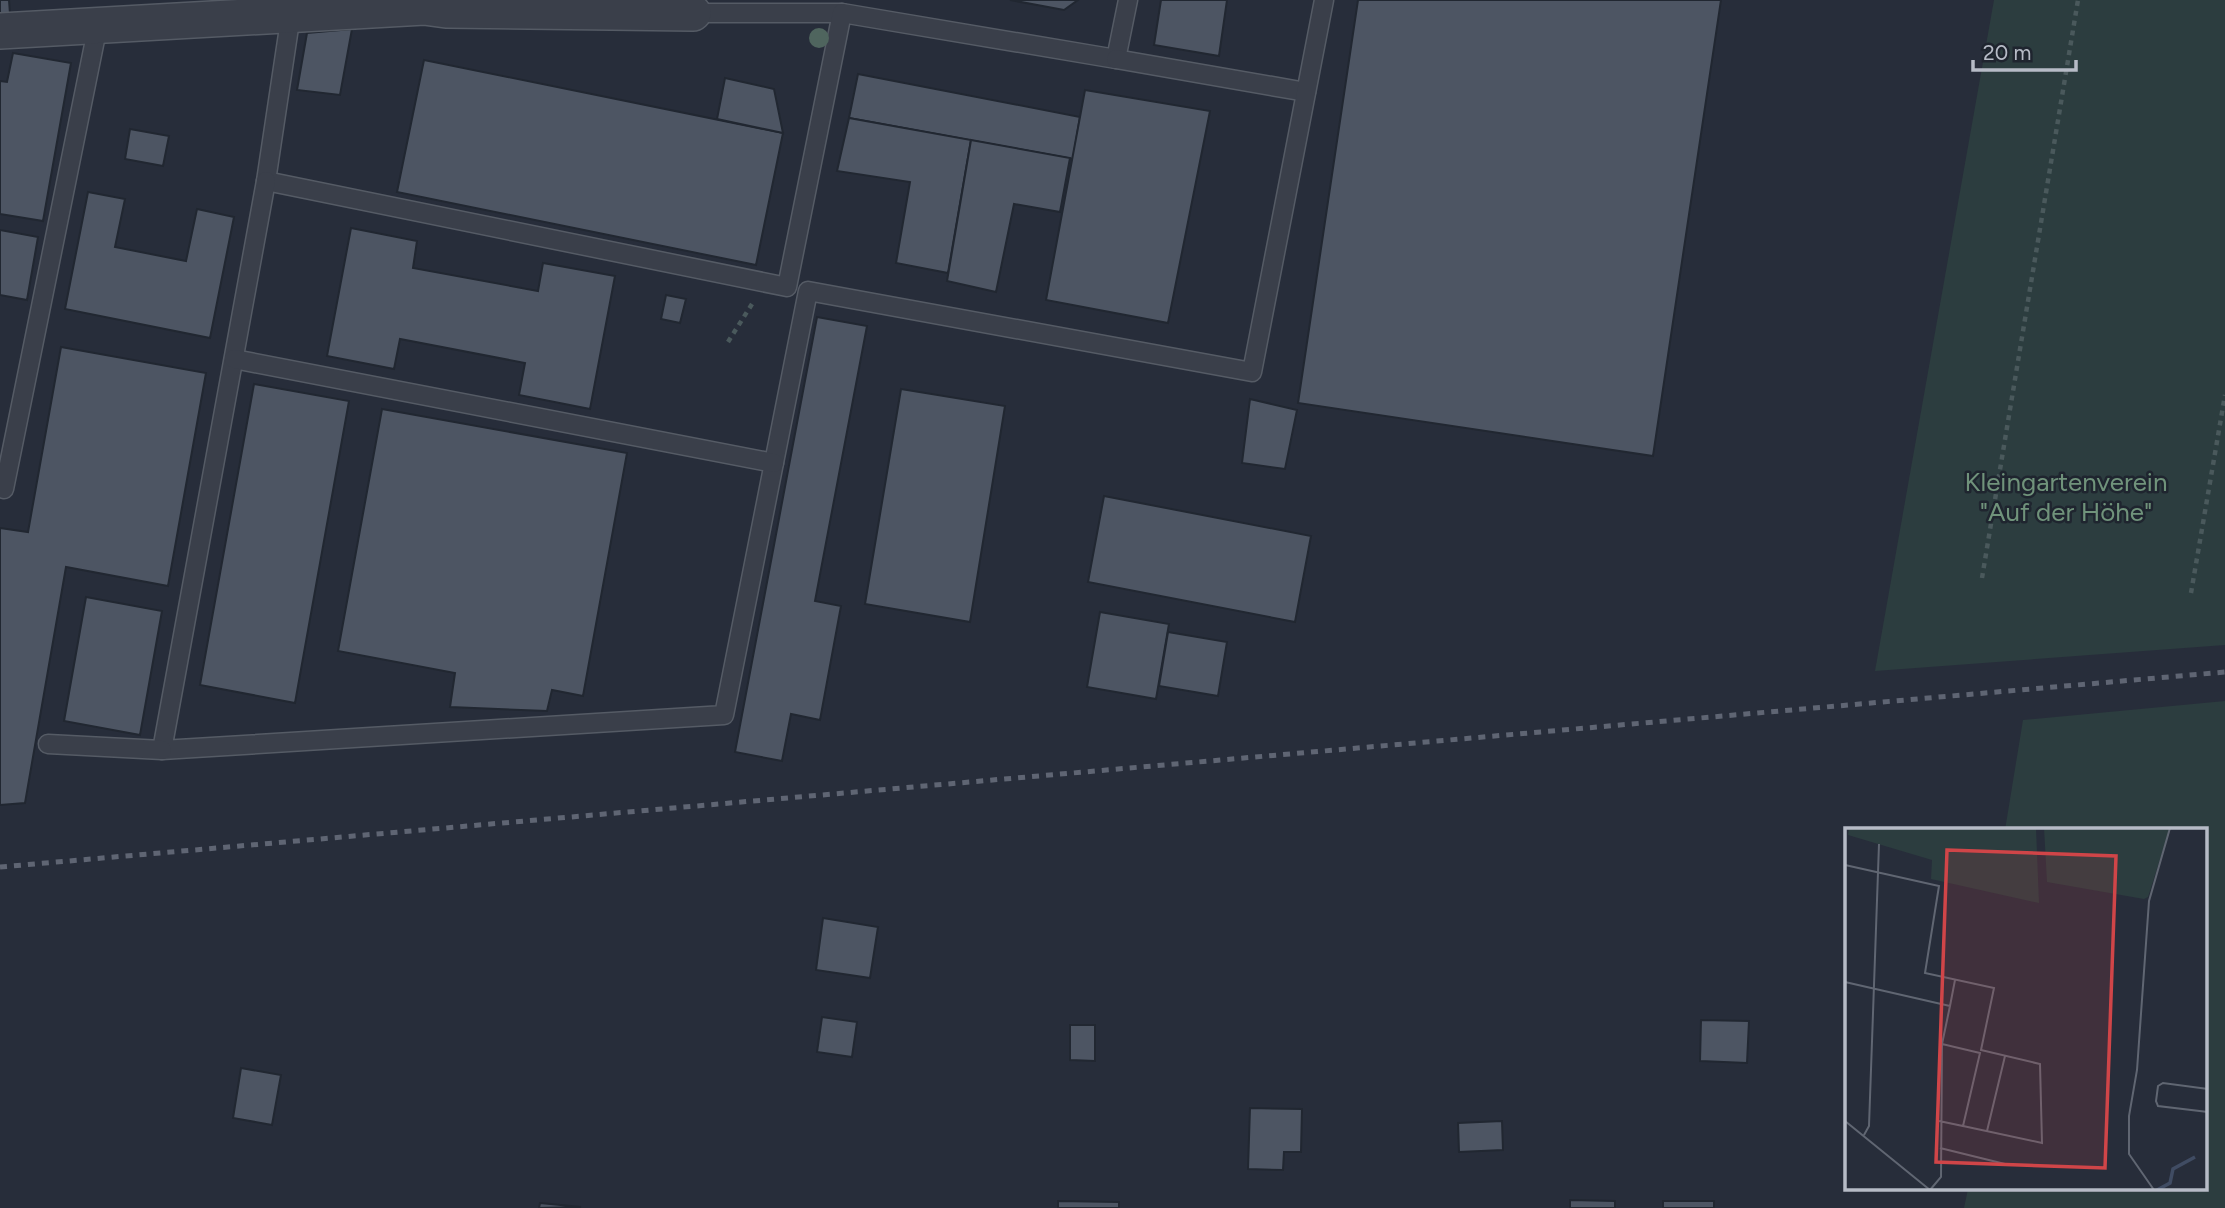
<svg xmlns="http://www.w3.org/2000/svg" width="2225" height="1208" font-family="Figtree,sans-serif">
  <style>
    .green { fill: #2c3d3f }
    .building { fill: #4d5563; stroke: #212731; stroke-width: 2 }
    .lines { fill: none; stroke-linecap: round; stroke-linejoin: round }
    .lane-casing { stroke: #555b65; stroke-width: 21 }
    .street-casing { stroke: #555b65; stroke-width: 38 }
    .path { stroke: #4a595c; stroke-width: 4.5; stroke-dasharray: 5 5; stroke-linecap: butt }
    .lane { stroke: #3a3f4a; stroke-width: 18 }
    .street { stroke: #3a3f4a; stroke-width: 35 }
    .rail { stroke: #5f6573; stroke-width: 5; stroke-dasharray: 7 7; stroke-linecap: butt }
    .tree { fill: #4f655e }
    .labels { text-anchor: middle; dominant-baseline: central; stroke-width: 5; stroke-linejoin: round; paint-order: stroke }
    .park-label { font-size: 26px; fill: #70937b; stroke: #1f252f }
    .inset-river { fill: none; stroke: #404c63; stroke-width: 3.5 }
    .inset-road { fill: none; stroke: #606672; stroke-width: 2 }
    .view { fill: #d04548; fill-opacity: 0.15; stroke: #d04548; stroke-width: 3.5 }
    .inset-edge { fill: none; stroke: #b6bbc6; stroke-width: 3.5 }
  </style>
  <rect width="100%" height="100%" fill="#272d3a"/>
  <!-- green -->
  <g class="green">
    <path d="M1994 0H2225V645L1875 671Z"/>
    <path d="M2225 701V1208H1964L1968 1189H2206V830H2005L2023 720Z"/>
  </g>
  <!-- building -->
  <g class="building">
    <path d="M0 0H9L10 14H0Z"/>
    <path d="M1010 0H1078L1064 10Z"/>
    <path d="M1161 0H1227L1219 56 1154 45Z"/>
    <path d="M1358 0H1721L1653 456 1298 403Z"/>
    <path d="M352 29 340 95 297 90 307 33Z"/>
    <path d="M13 53 71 63 43 221 0 214V81L7 82Z"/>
    <path d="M424 60 783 133 756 265 397 192Z"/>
    <path d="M858 74 1080 117 1073 159 849 118Z"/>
    <path d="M725 78 774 89 783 133 717 119Z"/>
    <path d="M1085 90 1210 111 1168 323 1046 300Z"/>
    <path d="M849 118 971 140 948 273 896 263 910 182 837 171Z"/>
    <path d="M130 129 169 136 163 166 125 159Z"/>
    <path d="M971 140 1070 158 1060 212 1014 204 996 292 947 281Z"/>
    <path d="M88 192 125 199 115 247 186 261 197 209 234 217 210 338 65 309Z"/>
    <path d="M351 228 417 241 413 268 538 291 543 263 615 276 590 409 519 395 525 363 400 339 394 369 327 356Z"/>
    <path d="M0 230 38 237 27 300 0 295Z"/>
    <path d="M666 295 686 299 680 323 661 319Z"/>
    <path d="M817 317 867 326 815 601 841 606 820 720 791 714 782 761 735 752Z"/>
    <path d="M61 347 206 373 168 586 66 567 25 803 0 805V528L28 532Z"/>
    <path d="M254 384 349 401 295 703 200 685Z"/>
    <path d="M901 389 1005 406 970 622 865 604Z"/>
    <path d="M1250 399 1297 410 1285 469 1242 463Z"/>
    <path d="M382 409 627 453 583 696 552 690 547 711 450 707 455 673 338 651Z"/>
    <path d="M1104 496 1311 536 1295 622 1088 582Z"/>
    <path d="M86 597 162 611 140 735 64 721Z"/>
    <path d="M1100 612 1169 624 1156 699 1087 687Z"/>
    <path d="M1168 632 1227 642 1218 696 1159 686Z"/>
    <path d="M823 918 878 927 870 978 816 970Z"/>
    <path d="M822 1017 857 1022 852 1057 817 1052Z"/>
    <path d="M1701 1020 1749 1021 1747 1063 1700 1061Z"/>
    <path d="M1070 1025H1095V1061L1070 1060Z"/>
    <path d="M241 1068 281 1075 272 1125 233 1118Z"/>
    <path d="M1250 1108 1302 1109 1301 1152H1284L1283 1170 1248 1169Z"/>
    <path d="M1502 1121 1503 1150 1459 1152 1458 1123Z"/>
    <path d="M1570 1200 1615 1201V1208H1570Z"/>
    <path d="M1058 1201 1119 1202V1208H1058Z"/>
    <rect x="1663" y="1201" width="51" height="7"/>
    <path d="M540 1203 581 1207 539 1208Z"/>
  </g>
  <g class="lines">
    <defs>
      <g id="lane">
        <path d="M693 13H842"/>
        <path d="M291 14 266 181 787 287 842 13 1116 59 1128 0"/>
        <path d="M1116 59 1306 92"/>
        <path d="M266 181 162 750 724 715 808 291 1252 372 1324 0"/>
        <path d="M234 359 774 463"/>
        <path d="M4 489 98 25"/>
        <path d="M48 744 162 750"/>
      </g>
      <path id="street" d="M0 31 424 7 446 10 693 13"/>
    </defs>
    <!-- lane casing -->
    <use href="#lane" class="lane-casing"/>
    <!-- street casing -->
    <use href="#street" class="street-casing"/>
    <!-- path -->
    <g class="path">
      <path d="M728 342 752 304"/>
      <path d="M1982 578 2078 0"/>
      <path d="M2191 593 2225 395"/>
    </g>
    <!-- lane -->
    <use href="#lane" class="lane"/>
    <!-- street -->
    <use href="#street" class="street"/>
    <!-- rail -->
    <path class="rail" d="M0 867 2225 672"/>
  </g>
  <!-- trees -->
  <circle class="tree" cx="819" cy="38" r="10"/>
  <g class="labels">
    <!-- park labels -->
    <g class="park-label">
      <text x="2066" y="482">Kleingartenverein<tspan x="2066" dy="30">"Auf der Höhe"</tspan></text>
    </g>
  </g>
  <!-- overview -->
  <g transform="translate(1845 828)">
    <rect width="362" height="362" fill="#272d3a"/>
    <path d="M4 0H191L194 75 86 51 87 32 3 7ZM199 0H325L303 69 299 71 202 54Z" fill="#2c3d3f"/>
    <path class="inset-river" d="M312 362 325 355 328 341 350 329"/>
    <path class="inset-road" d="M0 37 94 58 80 145 149 160 136 222 195 236 197 315 118 298M0 154 105 178 97 216 135 225 118 298 94 293M105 178 110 152M363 261 318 255 313 258 311 273 313 278 363 284M0 293 85 362M142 303 160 228M19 307 24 298 34 16M95 320 160 336M85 362 96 349 97 216M309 362 284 326V288L292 242 304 73 325 0"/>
    <path class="view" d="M102 22 271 28 260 340 91 334Z"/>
    <rect width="362" height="362" class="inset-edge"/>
  </g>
  <!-- scale -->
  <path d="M1973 60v10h103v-10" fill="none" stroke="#b6bbc6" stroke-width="3.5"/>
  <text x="1983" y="60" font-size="21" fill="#b6bbc6" stroke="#1f252f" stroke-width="5" paint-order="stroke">20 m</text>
</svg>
